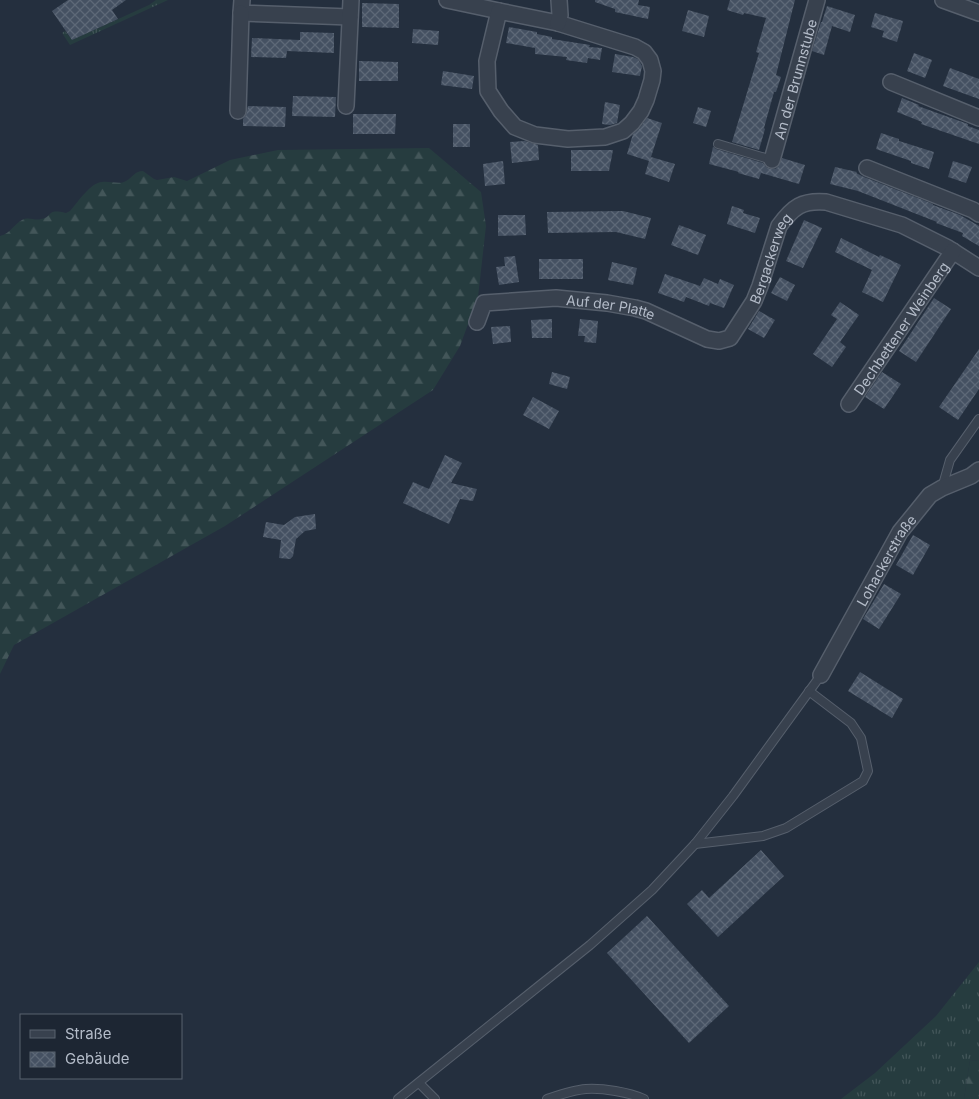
<svg xmlns="http://www.w3.org/2000/svg" width="979" height="1099" font-family="Inter,sans-serif">
  <style>
    .grass { fill: url(#grass-tufts) }
    .forest { fill: url(#forest-firs) }
    .building { fill: url(#building-cross-hatch) }
    .lines { fill: none; stroke-linecap: round; stroke-linejoin: round }
    .lane-casing { stroke: #565f6c; stroke-width: 10 }
    .street-casing { stroke: #565f6c; stroke-width: 18 }
    .lane { stroke: #38414e; stroke-width: 8 }
    .street { stroke: #38414e; stroke-width: 15 }
    .labels { text-anchor: middle; dominant-baseline: central; stroke-width: 4; stroke-linejoin: round; paint-order: stroke }
    .street-label { font-size: 14px; fill: #b4bcc9; stroke: #1d2633 }
  </style>
  <defs>
    <pattern id="grass-tufts" width="24" height="20" patternUnits="userSpaceOnUse" patternTransform="scale(1.25)"><rect width="24" height="20" fill="#263c3f"/><path d="M3 7l-1-3M5 7V3M7 7l1-3M15 17l-1-3M17 17v-4M19 17l1-3" fill="none" stroke="#435659"/></pattern>
    <pattern id="forest-firs" width="22" height="20" patternUnits="userSpaceOnUse" patternTransform="scale(1.25)"><rect width="22" height="20" fill="#263c3f"/><path d="M5 1l3.5 6h-7zM16 11l3.5 6h-7z" fill="#435659"/></pattern>
    <pattern id="building-cross-hatch" width="8" height="8" patternUnits="userSpaceOnUse" patternTransform="scale(1.25)"><rect width="8" height="8" fill="#455162"/><path d="M0 0l8 8M0 8l8-8" fill="none" stroke="#5d6877"/></pattern>
  </defs>
  <rect width="100%" height="100%" fill="#242f3e"/>
  <!-- grass -->
  <g class="grass">
    <path d="M156 0H168L70 45 62 33 65 31 72 40 149 5Z"/>
    <path d="M979 962V1061L970 1060 964 1099H841L875 1073 936 1016Z"/>
  </g>
  <!-- forest -->
  <g class="forest">
    <path d="M429 148 481 192 486 226 478 297 460 346 433 390 225 526 14 645 0 674V236C11 233 13 225 22 220 29 216 34 221 41 219 54 217 45 208 66 213L70 211C78 202 91 182 102 182 110 181 120 185 126 181 133 177 135 171 143 171L154 179 157 180 174 177 187 181 230 160 278 150Z"/>
    <path d="M970 1060 979 1061V1099H964Z"/>
  </g>
  <!-- building -->
  <g class="building">
    <path d="M68 0H126L112 10 118 19 72 40 52 11Z"/>
    <path d="M595 0H639L638 5 650 7 648 19 615 12V9L595 2Z"/>
    <path d="M730 0H795L776 75 781 77 776 92H774L764 128 765 129 759 150 732 142 759 53 756 52 766 18 744 13 743 15 727 10Z"/>
    <path d="M362 3 399 4V28L362 27Z"/>
    <path d="M827 6 855 15 850 32 832 26 824 55 812 51 821 22H822Z"/>
    <path d="M688 10 709 16 704 37 682 31Z"/>
    <path d="M875 13 903 21 897 42 882 37 884 31 871 27Z"/>
    <path d="M509 27 537 32V34L552 37V39L590 45 589 47 602 48 600 60 588 58 587 63 566 60 567 57 535 54V48L506 43Z"/>
    <path d="M413 29 439 31 438 45 412 43Z"/>
    <path d="M300 32 334 33V53L287 51 286 58 251 57 252 38 300 40Z"/>
    <path d="M914 53 932 60 925 78 907 71Z"/>
    <path d="M615 54 633 57 638 59 642 66 640 76 612 72Z"/>
    <path d="M359 61 398 62V81H359Z"/>
    <path d="M950 68 979 79V99L943 86Z"/>
    <path d="M443 71 474 76 472 89 441 85Z"/>
    <path d="M293 96 336 97 335 117 292 116Z"/>
    <path d="M902 98 919 105 918 106 968 124V126L979 130V144L921 124 922 122 897 112Z"/>
    <path d="M605 102 620 105 617 123 610 125 602 124Z"/>
    <path d="M248 106 286 107 285 127 243 126V119L246 115Z"/>
    <path d="M698 107 711 111 706 127 693 123Z"/>
    <path d="M353 114H396L395 134H353Z"/>
    <path d="M647 118 662 123 651 157 675 164 669 182 645 174 649 161 627 154 633 134 639 129Z"/>
    <rect x="453" y="124" width="17" height="23"/>
    <path d="M881 133 899 139V141L934 152 929 169 911 163V161L876 149Z"/>
    <path d="M525 141 538 145 539 160 512 163 510 142Z"/>
    <path d="M713 147 716 149 763 163 766 167 770 169H775L778 167 782 158 805 165 799 184 761 173 759 179 738 173 739 172 709 164Z"/>
    <path d="M571 150H613L609 171H571Z"/>
    <path d="M503 161 505 184 485 186 483 164Z"/>
    <path d="M953 161 972 167 966 183 948 177Z"/>
    <path d="M835 167 857 172 856 173 864 177 933 204V205L960 215 979 226V246L962 236 963 233 936 223 937 222 858 191 830 184Z"/>
    <path d="M732 206 744 210 743 213 760 218 755 233 727 224Z"/>
    <path d="M623 211 651 218 645 239 616 232 548 233 547 212Z"/>
    <path d="M498 215H525L526 235 498 236Z"/>
    <path d="M804 220 822 228 803 268 786 261Z"/>
    <path d="M679 225 706 235 698 255 671 245Z"/>
    <path d="M841 238 879 257 880 255 901 265 883 302 862 292 872 270 835 252Z"/>
    <path d="M515 256 519 282 499 285 496 267 505 266 504 257Z"/>
    <rect x="539" y="259" width="44" height="20"/>
    <path d="M612 262 637 268 633 285 608 280Z"/>
    <path d="M665 274 700 286 704 278 718 284 720 279 734 285 724 308 710 303 709 306 686 297 684 302 658 293Z"/>
    <path d="M780 277 795 285 787 301 771 293Z"/>
    <path d="M934 298 951 309 916 362 899 351Z"/>
    <path d="M840 302 859 315 840 342 846 347 832 367 813 354 837 319 831 315Z"/>
    <path d="M759 311 775 320 764 338 748 329Z"/>
    <path d="M552 319V338H532L531 320Z"/>
    <path d="M580 319 598 321 596 343 584 342 585 336H578Z"/>
    <path d="M510 326 511 342 493 344 491 327Z"/>
    <path d="M979 349V389L958 420 939 407Z"/>
    <path d="M552 372 570 377 567 389 549 384Z"/>
    <path d="M882 372 901 384 884 409 865 397Z"/>
    <path d="M533 397 559 411 549 429 523 415Z"/>
    <path d="M445 455 462 463 451 483 477 489 473 501 460 499 449 524 403 503 413 482 429 489Z"/>
    <path d="M315 514 316 529 305 531 296 539 293 556 290 559 279 558 281 540 263 537 266 522 284 525 295 517Z"/>
    <path d="M913 535 930 545 913 575 896 565Z"/>
    <path d="M884 584 901 594 879 629 863 619Z"/>
    <path d="M860 672 903 699 892 718 848 691Z"/>
    <path d="M761 850 784 876 718 937 687 904 702 890 709 898Z"/>
    <path d="M647 916 729 1006 689 1043 607 953Z"/>
  </g>
  <g class="lines">
    <defs>
      <g id="lane">
        <path d="M718 144 772 160"/>
        <path d="M942 488 950 460 979 419"/>
        <path d="M695 844 763 836 786 828 863 781 868 771 861 738 851 723 809 691"/>
        <path d="M419 1083 435 1099"/>
        <path d="M398 1099 590 945 652 890 695 844 733 796 821 675"/>
        <path d="M547 1099C559 1095 573 1090 586 1089 603 1088 628 1092 644 1099"/>
      </g>
      <g id="street">
        <path d="M242 0 241 13 350 17"/>
        <path d="M447 0 499 11"/>
        <path d="M943 0 979 13"/>
        <path d="M499 11 558 23 635 47 644 52 650 60 653 71 652 80 646 100 641 111 632 123 623 131 605 137 568 139 535 135 515 127 501 111 488 91 487 61Z"/>
        <path d="M558 23 560 15 559 0"/>
        <path d="M891 82 979 118"/>
        <path d="M346 106 351 0"/>
        <path d="M238 111 241 13"/>
        <path id="s1" d="M772 160 817 0"/>
        <path d="M867 168 973 210 979 214"/>
        <path id="s2" d="M477 322 484 303 556 298 607 303 635 308 646 311 707 339 719 341 730 338 754 301 760 286 779 226C793 207 802 200 826 202L902 225 948 248 979 268"/>
        <path id="s3" d="M849 404 953 251"/>
        <path id="s4" d="M821 675 900 532 930 495 942 488 971 476 979 470"/>
      </g>
    </defs>
    <!-- lane casing -->
    <use href="#lane" class="lane-casing"/>
    <!-- street casing -->
    <use href="#street" class="street-casing"/>
    <!-- lane -->
    <use href="#lane" class="lane"/>
    <!-- street -->
    <use href="#street" class="street"/>
  </g>
  <g class="labels">
    <!-- street labels -->
    <g class="street-label">
      <text stroke="none"><textPath href="#s1" startOffset="84">An der Brunnstube</textPath></text>
      <text stroke="none"><textPath href="#s2" startOffset="364">Bergackerweg</textPath></text>
      <text stroke="none"><textPath href="#s2" startOffset="148">Auf der Platte</textPath></text>
      <text stroke="none"><textPath href="#s3" startOffset="92">Dechbettener Weinberg</textPath></text>
      <text stroke="none"><textPath href="#s4" startOffset="132">Lohackerstraße</textPath></text>
    </g>
  </g>
  <!-- legend -->
  <rect x="20" y="1014" width="162" height="65" fill="#1d2633" stroke="#59626f"/>
  <rect x="30" y="1030" width="25" height="8" fill="#38414e" stroke="#59626f"/>
  <text x="65" y="1039" font-size="15" fill="#b4bcc9">Straße</text>
  <rect x="30" y="1052" width="25" height="15" fill="url(#building-cross-hatch)" stroke="#59626f"/>
  <text x="65" y="1064" font-size="15" fill="#b4bcc9">Gebäude</text>
</svg>
